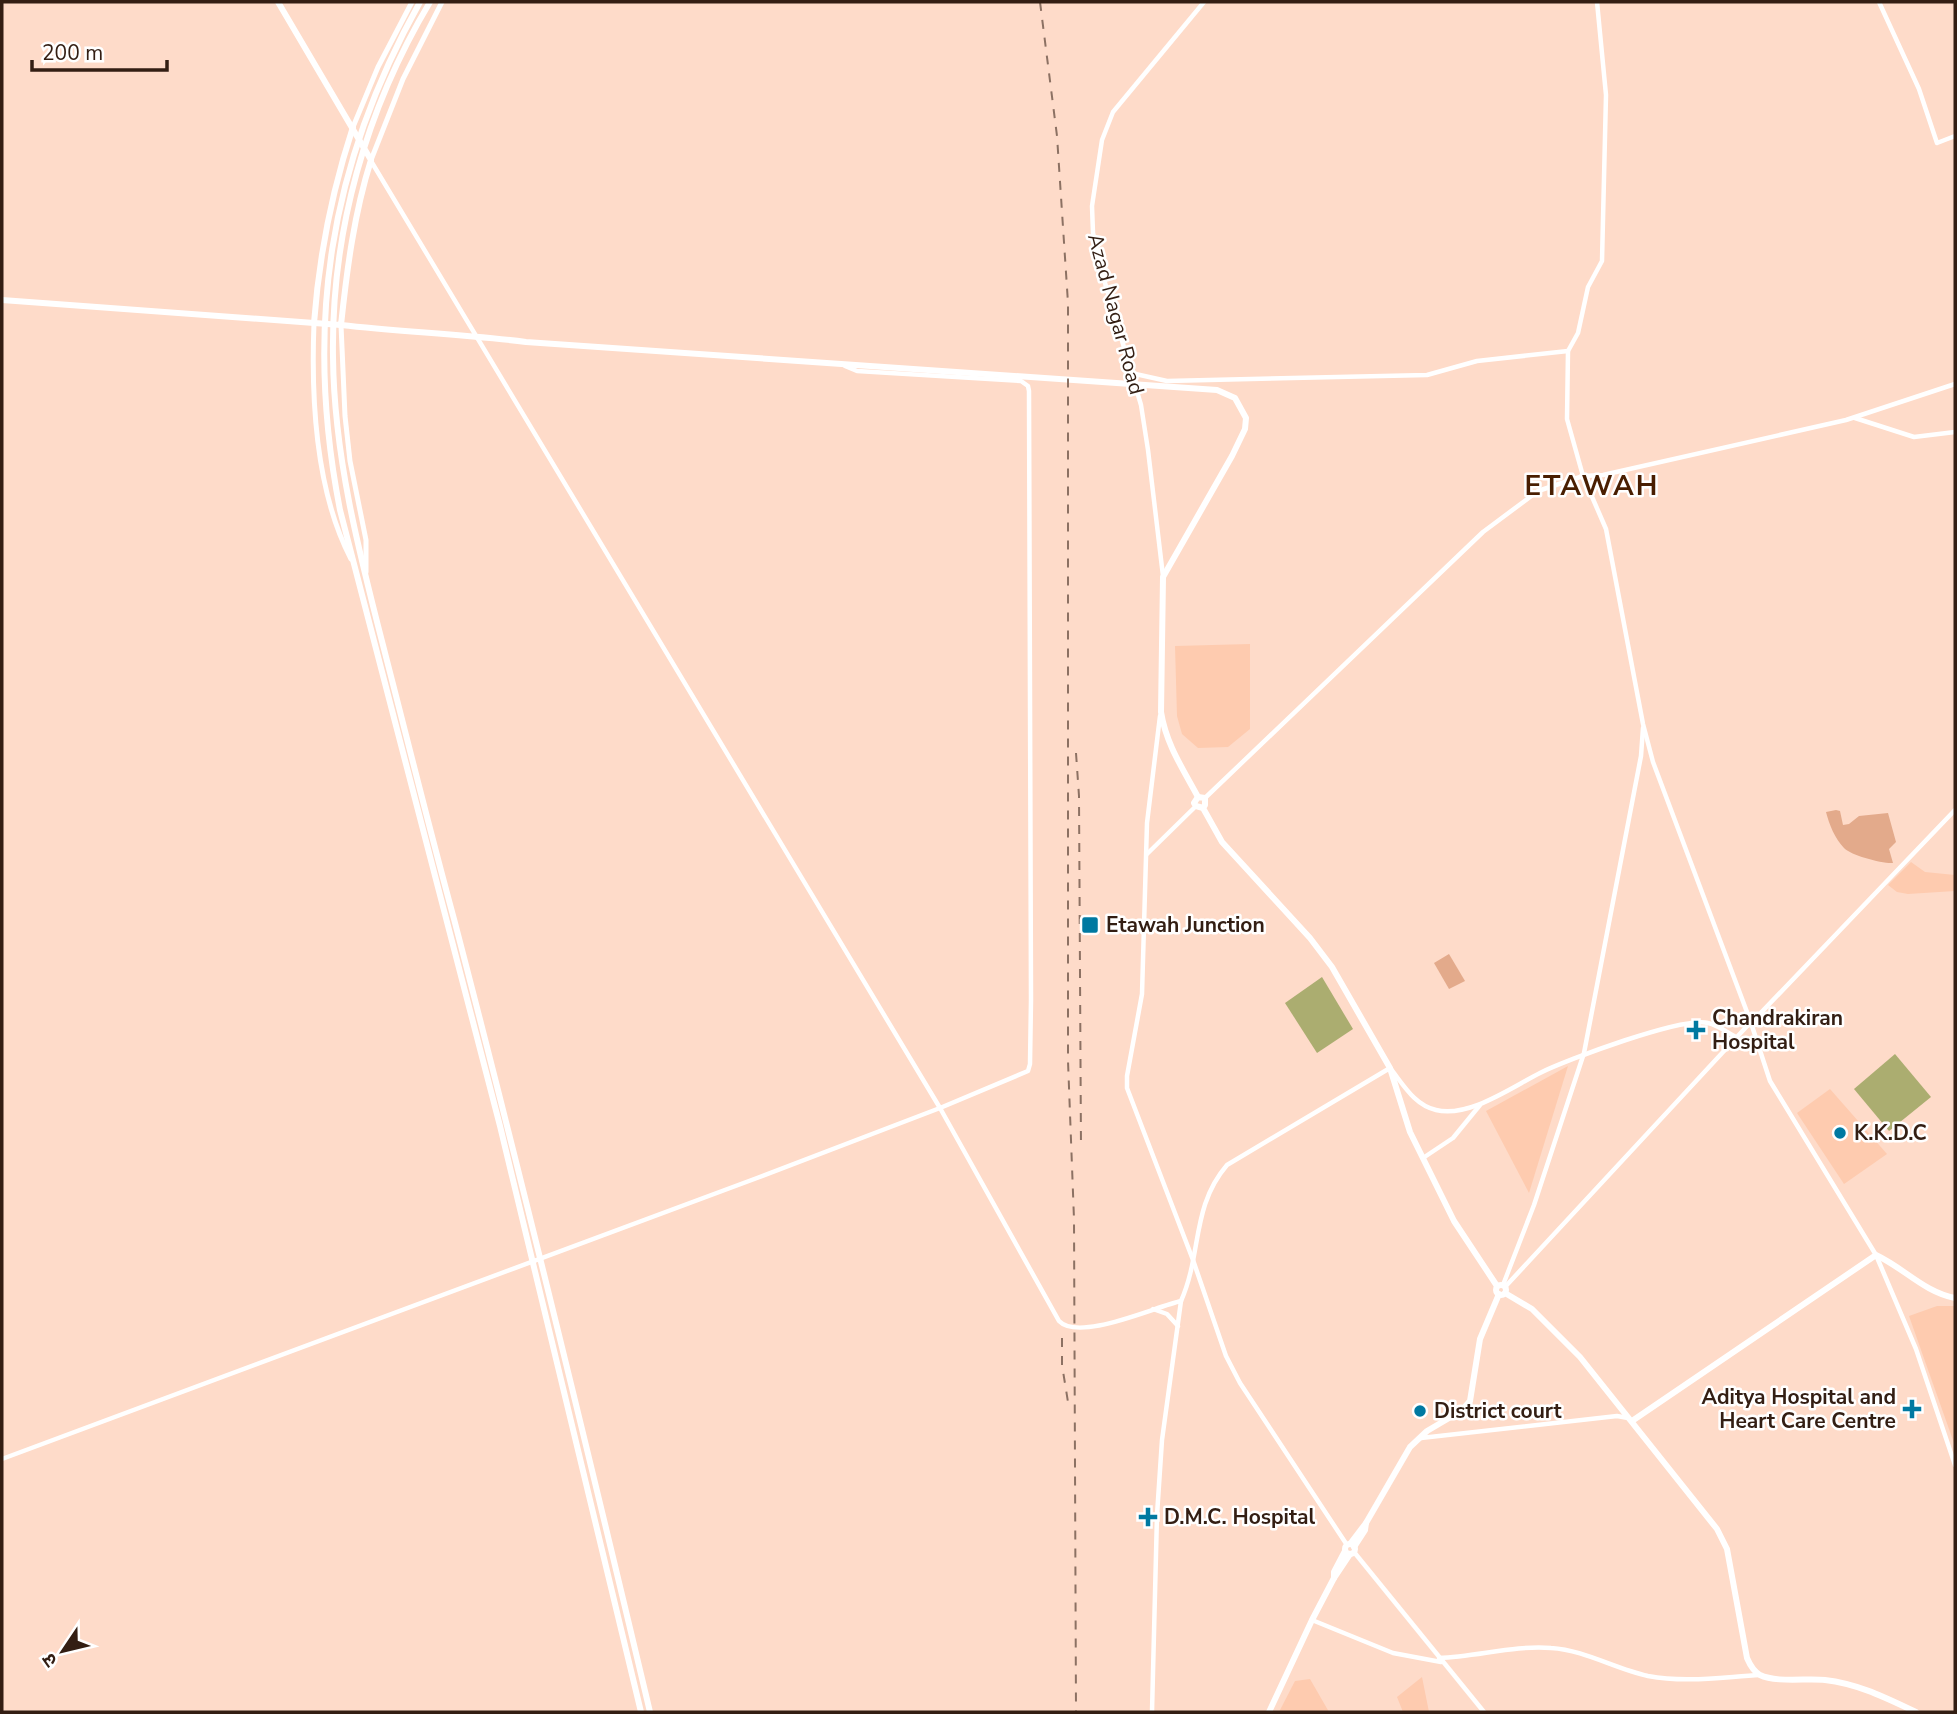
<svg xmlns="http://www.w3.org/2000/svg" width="1957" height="1714" font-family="'Nunito Sans','Noto Sans Devanagari',sans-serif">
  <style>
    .built { fill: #fecbaf }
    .green { fill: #e3aa8b }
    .water { fill: #abad70 }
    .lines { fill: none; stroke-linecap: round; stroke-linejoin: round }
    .tertiary { stroke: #fff; stroke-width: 4.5 }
    .secondary { stroke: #fff; stroke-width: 5 }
    .primary { stroke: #fff; stroke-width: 6 }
    .trunk { stroke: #fff; stroke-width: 6 }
    .rail { stroke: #8c7163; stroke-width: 2; stroke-dasharray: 9 9; stroke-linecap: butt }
    .poi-dot { fill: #0079a1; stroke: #fff; stroke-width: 2.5 }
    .labels { text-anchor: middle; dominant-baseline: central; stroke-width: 5; stroke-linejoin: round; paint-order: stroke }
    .street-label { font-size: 21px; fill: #331e13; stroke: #fff }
    .poi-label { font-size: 21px; font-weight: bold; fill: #331e13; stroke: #fff; text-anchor: start }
    .district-label { font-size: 28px; font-weight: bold; letter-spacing: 2px; fill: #491e01; stroke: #fff }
  </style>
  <rect width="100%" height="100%" fill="#fedbc9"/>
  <!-- built -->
  <g class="built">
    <path d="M1250 644V729L1228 747 1198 748 1182 734 1177 716 1175 646Z"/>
    <path d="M1911 862 1925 872 1955 875V891L1908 894 1897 892 1888 885Z"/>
    <path d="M1568 1066 1529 1193 1486 1111Z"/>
    <path d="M1830 1089 1887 1154 1844 1184 1797 1113Z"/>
    <path d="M1937 1306H1955V1446L1909 1316Z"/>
    <path d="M1422 1677 1429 1712H1403L1397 1697Z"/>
    <path d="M1310 1679 1329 1712H1279L1295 1681Z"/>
  </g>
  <!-- green -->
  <g class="green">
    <path d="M1836 810 1840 811 1843 825 1849 824 1859 816 1888 813 1896 842 1889 849 1893 863C1883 864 1850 855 1844 848 1835 839 1829 824 1826 812Z"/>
    <path d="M1449 954 1465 981 1449 989 1434 963Z"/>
  </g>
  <!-- water -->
  <g class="water">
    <path d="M1322 977 1353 1029 1317 1053 1285 1003Z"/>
    <path d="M1895 1054 1931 1097 1889 1131 1854 1089Z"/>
  </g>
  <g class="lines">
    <!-- tertiary -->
    <g class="tertiary">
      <path d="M1597 2 1606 95 1602 261 1588 287 1578 333 1568 351 1567 419 1583 476 1606 529 1643 724 1653 762 1750 1020"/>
      <path d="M1879 2 1919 89 1937 143 1955 136"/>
      <path d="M371 161 940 1108 1059 1321C1079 1342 1154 1307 1181 1301"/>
      <path d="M1131 373 1167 381 1427 375 1477 361 1568 351"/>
      <path d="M1855 418 1914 437 1955 432"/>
      <path d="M1163 576 1148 450 1141 405 1100 266 1093 233 1092 206 1102 140 1113 112 1204 2"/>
      <path d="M1160 716 1147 823 1142 994 1127 1076V1088L1193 1260 1226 1356 1240 1383 1347 1545"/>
      <path d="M1205 798 1483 532 1538 491 1583 476 1603 475 1846 420 1955 384"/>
      <path d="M1147 854 1196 806"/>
      <path d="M1754 1020 1955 810"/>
      <path d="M1752 1026 1748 1022 1750 1020 1754 1022 1752 1026 1770 1081 1876 1255 1916 1349 1955 1465"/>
      <path d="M1423 1158 1453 1138 1480 1105"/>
      <path d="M1503 1285 1534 1205 1584 1053 1641 756 1643 728"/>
      <path d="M1505 1287 1749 1024"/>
      <path d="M1153 1309 1167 1314 1178 1326"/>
      <path d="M1421 1438 1617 1416 1628 1418"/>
      <path d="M2 1459 757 1178 940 1108 1028 1071 1030 1064 1031 1000 1029 391 1028 386 1021 381 857 371 845 366"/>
      <path d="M1354 1552 1484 1712"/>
      <path d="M1312 1620 1393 1653 1441 1662"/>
      <path d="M1439 1658C1476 1657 1514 1645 1551 1648 1585 1650 1615 1669 1648 1676 1686 1683 1722 1677 1760 1675"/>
      <path d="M1152 1712 1157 1515 1162 1440 1181 1301C1202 1254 1191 1207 1227 1165L1390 1068C1403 1084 1414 1105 1436 1110 1469 1118 1512 1087 1540 1073 1566 1060 1683 1016 1708 1023 1718 1025 1728 1033 1736 1037"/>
    </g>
    <!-- secondary -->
    <g class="secondary">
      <path d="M353 127 378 67 412 2"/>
      <path d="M371 160 403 79 442 2"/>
      <path d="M314 323C311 398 316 492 351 559"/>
      <path d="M341 325 345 416 350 461 366 540V572"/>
    </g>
    <!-- primary -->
    <g class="primary">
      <path d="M341 325C403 332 464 334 526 342L1217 390 1235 398 1246 418 1245 429 1232 456 1163 577 1161 712C1166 744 1183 769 1198 797"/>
      <path d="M1203 808 1205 805V798L1198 797 1194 803 1196 806 1203 808 1222 842 1310 938 1332 967 1390 1068 1410 1132 1454 1221 1497 1286"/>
      <circle cx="1501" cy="1290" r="5"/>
      <path d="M1505 1293 1532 1309 1580 1357 1717 1529 1727 1549 1747 1658C1750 1665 1753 1671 1760 1675 1776 1683 1807 1678 1825 1680 1859 1684 1886 1698 1916 1712"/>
      <path d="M1632 1421 1876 1255C1904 1268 1924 1292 1955 1298"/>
      <path d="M1350 1544 1366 1523 1410 1447 1427 1431 1461 1411 1470 1401 1480 1339 1499 1294"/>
      <circle cx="1350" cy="1549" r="5"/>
      <path d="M1354 1547 1365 1530 1366 1523"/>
      <path d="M1334 1578V1572L1345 1551"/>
      <path d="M1269 1712 1312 1620 1334 1578 1350 1554"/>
    </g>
    <!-- trunk -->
    <g class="trunk">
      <path d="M420 2C329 165 304 326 340 510L500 1126 641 1712"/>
      <path d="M430 2C366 109 331 232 333 357 334 458 360 556 385 653 408 742 430 831 454 919 523 1183 587 1447 650 1712"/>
      <path d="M2 300 341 325C347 269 354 214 371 160L278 2"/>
      <path d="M314 323C319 256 332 191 353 127"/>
    </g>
    <!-- rail -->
    <g class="rail">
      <path d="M1040 2 1057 136 1068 303V1061L1074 1219 1076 1712"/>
      <path d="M1076 753 1079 796 1081 1149"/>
      <path d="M1062 1338V1365L1068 1402"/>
    </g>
  </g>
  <!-- markers -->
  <g class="poi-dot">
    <rect x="1081" y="916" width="18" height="18" rx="3.5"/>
    <path d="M1692.5 1019.5h7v7h7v7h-7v7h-7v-7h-7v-7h7z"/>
    <circle cx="1840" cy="1133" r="7"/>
    <path d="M1908.5 1398.5h7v7h7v7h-7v7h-7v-7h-7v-7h7z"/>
    <circle cx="1420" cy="1411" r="7"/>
    <path d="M1144.5 1506.5h7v7h7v7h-7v7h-7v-7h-7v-7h7z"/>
  </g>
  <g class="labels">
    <!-- street labels -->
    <g class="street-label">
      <text transform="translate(1116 314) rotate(75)">Azad Nagar Road</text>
    </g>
    <!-- poi labels -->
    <g class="poi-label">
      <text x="1106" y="925">Etawah Junction</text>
      <text x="1712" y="1018">Chandrakiran<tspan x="1712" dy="24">Hospital</tspan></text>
      <text x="1854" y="1133">K.K.D.C</text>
      <text x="1896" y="1397" text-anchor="end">Aditya Hospital and<tspan x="1896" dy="24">Heart Care Centre</tspan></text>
      <text x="1434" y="1411">District court</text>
      <text x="1164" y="1517">D.M.C. Hospital</text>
    </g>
    <!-- district labels -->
    <g class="district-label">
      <text x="1592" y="486">ETAWAH</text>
    </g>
  </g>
  <!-- border -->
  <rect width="1957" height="1714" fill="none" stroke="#331e13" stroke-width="7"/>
  <!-- north arrow -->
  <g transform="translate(63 1651) rotate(235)" stroke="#ffffff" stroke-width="5" paint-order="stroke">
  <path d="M0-5L12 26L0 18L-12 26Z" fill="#331e13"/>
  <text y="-10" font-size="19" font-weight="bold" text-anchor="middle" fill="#331e13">उ</text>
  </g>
  <!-- scale -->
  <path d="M32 60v10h135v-10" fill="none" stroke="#331e13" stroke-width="3.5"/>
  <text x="42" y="60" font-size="21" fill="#331e13" stroke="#ffffff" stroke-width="5" paint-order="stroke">200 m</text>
</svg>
